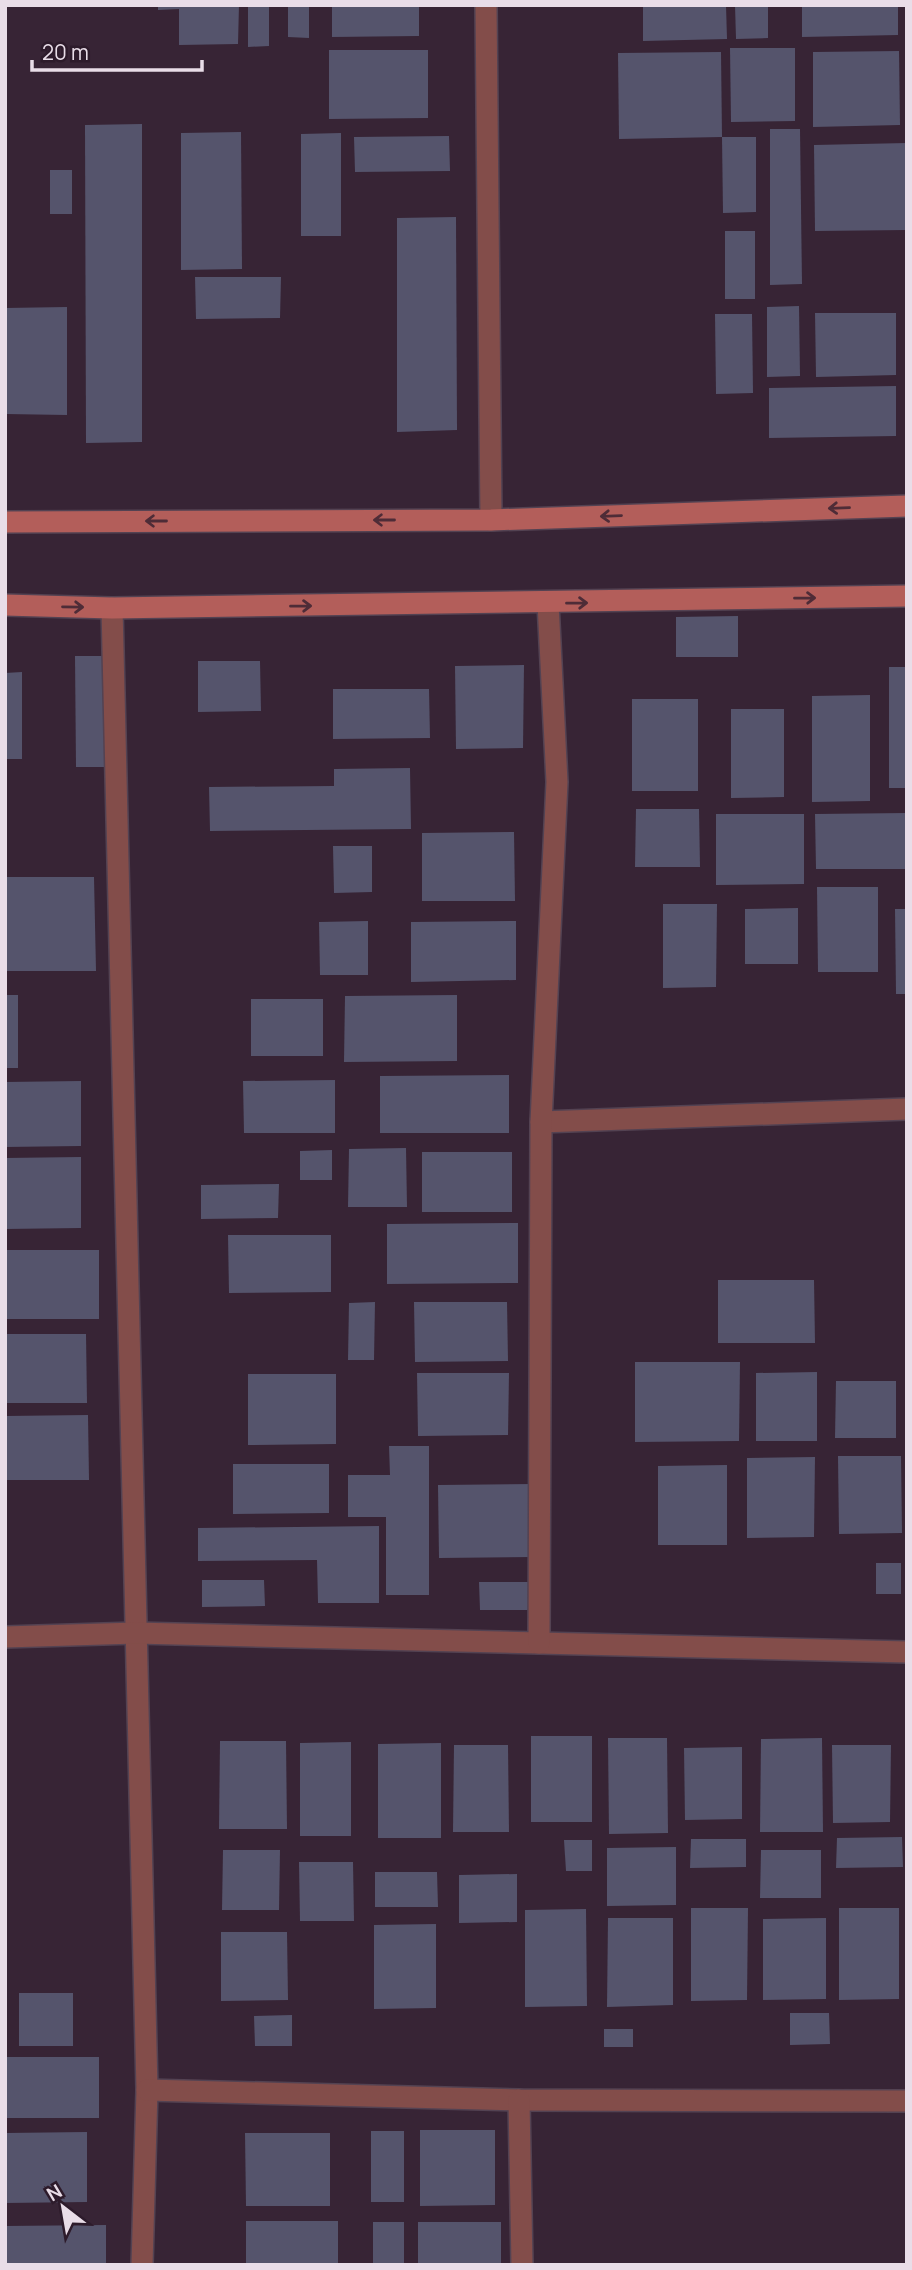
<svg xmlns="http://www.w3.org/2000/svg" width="912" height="2270" font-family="Manrope,sans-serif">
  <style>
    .building { fill: #55546c }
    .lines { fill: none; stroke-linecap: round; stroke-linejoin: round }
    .street-casing { stroke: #534252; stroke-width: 24 }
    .secondary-casing { stroke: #534252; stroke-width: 24 }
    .street { stroke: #834d4a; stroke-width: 21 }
    .secondary { stroke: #b35e5a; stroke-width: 21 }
    .oneway { stroke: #4e2c37 }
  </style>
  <rect width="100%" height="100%" fill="#372435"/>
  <!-- building -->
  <g class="building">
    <path d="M158 5H239L238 44 179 45V9L158 10Z"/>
    <path d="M248 5H269V46L248 47Z"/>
    <path d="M288 5H309V38L288 37Z"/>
    <path d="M332 5H419V36L332 37Z"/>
    <path d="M643 5H726L727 39 643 41Z"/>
    <path d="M735 5H768V38L736 39Z"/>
    <path d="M802 5H898V35L802 37Z"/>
    <path d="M730 48H795V121L731 122Z"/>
    <path d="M329 50H428V118L329 119Z"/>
    <path d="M899 51 900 125 813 127V52Z"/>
    <path d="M721 52 722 137 619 139 618 53Z"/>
    <path d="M142 124V442L86 443 85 125Z"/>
    <path d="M770 129H800L802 284 770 285Z"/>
    <path d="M241 132 242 269 181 270V133Z"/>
    <path d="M341 133V236H301V134Z"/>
    <path d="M449 136 450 171 355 172 354 137Z"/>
    <path d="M722 137H756V212L723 213Z"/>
    <path d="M907 143V230L815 231 814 145Z"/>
    <rect x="50" y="170" width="22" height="44"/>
    <path d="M456 217 457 430 397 432V218Z"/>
    <rect x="725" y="231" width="30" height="68"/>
    <path d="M195 277H281L280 318 196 319Z"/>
    <path d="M799 306 800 376 767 377V307Z"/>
    <path d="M67 307V415L5 414V308Z"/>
    <path d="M815 313H896V375L816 377Z"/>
    <path d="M715 314H752L753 393 716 394Z"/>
    <path d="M896 386V436L769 438V388Z"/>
    <path d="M738 616V657H676V617Z"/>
    <path d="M75 656H110V767H76Z"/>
    <path d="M198 661H260L261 711 198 712Z"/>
    <path d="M524 665 523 748 456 749 455 666Z"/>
    <rect x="889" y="667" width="18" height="121"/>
    <path d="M22 672V759H5V673Z"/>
    <path d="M333 689H429L430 738 333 739Z"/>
    <path d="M870 695V801L812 802V696Z"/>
    <rect x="632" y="699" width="66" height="92"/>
    <path d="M731 709H784V797L731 798Z"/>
    <path d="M410 768 411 829 210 831 209 787 334 786V769Z"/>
    <path d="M636 809H699L700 867H635Z"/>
    <path d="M907 813V869H816L815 814Z"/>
    <path d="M716 814H804V884L716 885Z"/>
    <path d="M514 832 515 901H422V833Z"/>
    <path d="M333 846H372V892L334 893Z"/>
    <path d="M5 877H94L96 971H5Z"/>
    <path d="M817 887H878V972H818Z"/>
    <path d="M663 904H717L716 987 663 988Z"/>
    <path d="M798 908V964H745V909Z"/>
    <path d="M895 909H907V994H896Z"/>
    <path d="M368 921V975H320L319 922Z"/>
    <path d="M516 921V980L411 982V922Z"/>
    <rect x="5" y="995" width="13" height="73"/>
    <path d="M457 995V1061L344 1062 345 996Z"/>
    <rect x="251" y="999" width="72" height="57"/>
    <path d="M509 1075V1133H380V1076Z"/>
    <path d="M335 1080V1133H244L243 1081Z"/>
    <path d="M81 1081V1146L5 1147V1082Z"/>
    <path d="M406 1148 407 1207H348L349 1149Z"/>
    <path d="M332 1150V1180H300V1151Z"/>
    <rect x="422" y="1152" width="90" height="60"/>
    <path d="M81 1157V1228L5 1229V1158Z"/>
    <path d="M279 1184 278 1218 201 1219V1185Z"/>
    <path d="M518 1223V1283L387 1284V1224Z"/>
    <path d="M228 1235H331V1292L229 1293Z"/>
    <rect x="5" y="1250" width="94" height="69"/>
    <path d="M718 1280H814L815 1343H718Z"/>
    <path d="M375 1302 374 1360H348L349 1303Z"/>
    <path d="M414 1302H507L508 1361 415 1362Z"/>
    <path d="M5 1334H86L87 1403H5Z"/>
    <path d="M635 1362H740L739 1441 635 1442Z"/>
    <path d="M817 1372V1441H756V1373Z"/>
    <path d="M417 1373H509L508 1435 418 1436Z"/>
    <path d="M248 1374H336V1444L248 1445Z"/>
    <path d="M836 1381H896V1438H835Z"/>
    <path d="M88 1415 89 1480H5V1416Z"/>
    <path d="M389 1446H429V1595H386V1517H348V1475H390Z"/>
    <path d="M838 1456H901L902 1533 839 1534Z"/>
    <path d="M815 1457 814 1537 747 1538V1458Z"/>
    <path d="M233 1464H329V1513L233 1514Z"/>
    <path d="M727 1465V1545H658V1466Z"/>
    <path d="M534 1484 533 1557 439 1558 438 1485Z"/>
    <path d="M379 1526V1603H318L317 1560 198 1561V1528Z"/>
    <rect x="876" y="1563" width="25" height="31"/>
    <path d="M202 1580H264L265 1606 202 1607Z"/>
    <path d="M479 1582H538L539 1610H480Z"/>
    <rect x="531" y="1736" width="61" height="86"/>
    <path d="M608 1738H667L668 1833 609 1834Z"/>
    <path d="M822 1738 823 1832H760L761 1739Z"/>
    <path d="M220 1741H286L287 1829H219Z"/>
    <path d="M351 1742V1836H300V1743Z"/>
    <path d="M441 1743V1838H378V1744Z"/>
    <path d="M454 1745H508L509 1832H453Z"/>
    <path d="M832 1745H891L890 1822 833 1823Z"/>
    <path d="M742 1747V1819L685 1820 684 1748Z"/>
    <path d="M902 1837 903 1867 836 1868 837 1838Z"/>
    <path d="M691 1839H746V1867L690 1868Z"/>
    <path d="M564 1840H592V1871H566Z"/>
    <path d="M676 1847V1905L607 1906V1848Z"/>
    <path d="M223 1850H280L279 1910H222Z"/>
    <path d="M761 1850H821V1898H760Z"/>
    <path d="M299 1862H353L354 1921H300Z"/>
    <path d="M375 1872H437L438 1907H375Z"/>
    <path d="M517 1874V1922L459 1923V1875Z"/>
    <path d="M691 1908H748L747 2000 691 2001Z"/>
    <path d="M839 1908H899V1999L839 2000Z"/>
    <path d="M586 1909 587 2006 525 2007V1910Z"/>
    <path d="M608 1918H673V2005L607 2007Z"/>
    <path d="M826 1918V1999L763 2000V1919Z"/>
    <path d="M436 1924V2008L374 2009V1925Z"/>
    <path d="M221 1932H287L288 2000 221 2001Z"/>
    <rect x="19" y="1993" width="54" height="53"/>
    <path d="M790 2013H829L830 2044 790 2045Z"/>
    <path d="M292 2015V2046H255L254 2016Z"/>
    <rect x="604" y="2029" width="29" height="18"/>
    <path d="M6 2057H99V2118H7Z"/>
    <path d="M420 2130H495V2205L420 2206Z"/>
    <rect x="371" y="2131" width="33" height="71"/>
    <path d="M87 2132V2202L5 2203V2133Z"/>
    <path d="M245 2133H330V2206H246Z"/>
    <rect x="246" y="2221" width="92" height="44"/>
    <rect x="373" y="2222" width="31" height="43"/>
    <rect x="418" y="2222" width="83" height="43"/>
    <path d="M106 2225V2265H5V2226Z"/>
  </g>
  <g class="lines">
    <defs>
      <g id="street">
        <path d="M486 5 491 520"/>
        <path d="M112 608 147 2090 142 2265"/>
        <path d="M541 1122 907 1109"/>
        <path d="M5 1637 136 1633 907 1652"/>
        <path d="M539 1643 541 1122 557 782 548 603"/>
        <path d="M147 2090 519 2100 907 2101"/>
        <path d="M519 2100 522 2265"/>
      </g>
      <g id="secondary">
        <path d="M5 522 491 520 907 506"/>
        <path d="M5 605 112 608 907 596"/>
      </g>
    </defs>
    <!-- street casing -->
    <use href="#street" class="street-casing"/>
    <!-- secondary casing -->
    <use href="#secondary" class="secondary-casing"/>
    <!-- street -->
    <use href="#street" class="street"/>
    <!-- secondary -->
    <use href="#secondary" class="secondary"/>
  </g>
  <!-- one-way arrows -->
  <defs><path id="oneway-shaft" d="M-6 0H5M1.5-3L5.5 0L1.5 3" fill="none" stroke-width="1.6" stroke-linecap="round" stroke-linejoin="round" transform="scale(1.75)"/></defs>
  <g class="oneway">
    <use href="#oneway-shaft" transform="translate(839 508) rotate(178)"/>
    <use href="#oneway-shaft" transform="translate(611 516) rotate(178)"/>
    <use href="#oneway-shaft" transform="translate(384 520) rotate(180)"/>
    <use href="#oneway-shaft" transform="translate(156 521) rotate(180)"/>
    <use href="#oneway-shaft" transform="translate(805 598) rotate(-1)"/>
    <use href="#oneway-shaft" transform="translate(577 603) rotate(-1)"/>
    <use href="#oneway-shaft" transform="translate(301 606) rotate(-1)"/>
    <use href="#oneway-shaft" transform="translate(73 607) rotate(1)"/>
  </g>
  <!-- border -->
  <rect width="912" height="2270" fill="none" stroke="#e9dde8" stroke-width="14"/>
  <!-- north arrow -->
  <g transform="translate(63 2207) rotate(329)" stroke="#2d1b2b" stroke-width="5" paint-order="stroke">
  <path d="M0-5L12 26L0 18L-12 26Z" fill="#e9dde8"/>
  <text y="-10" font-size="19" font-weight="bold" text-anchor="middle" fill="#e9dde8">N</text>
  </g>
  <!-- scale -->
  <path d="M32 60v10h170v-10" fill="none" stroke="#e9dde8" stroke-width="3.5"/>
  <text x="42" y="60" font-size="21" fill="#e9dde8" stroke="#2d1b2b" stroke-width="5" paint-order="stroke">20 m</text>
</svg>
